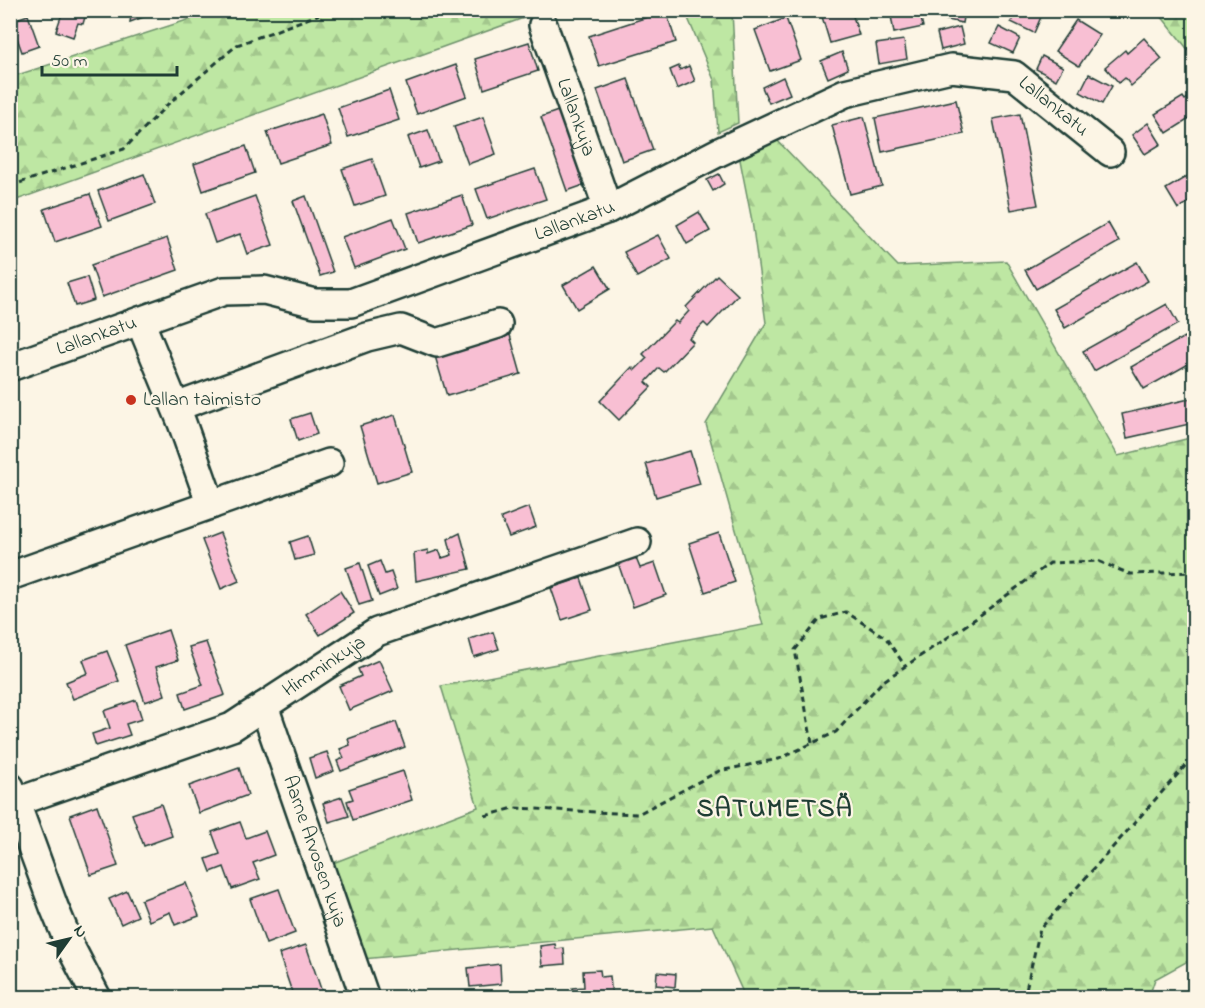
<svg xmlns="http://www.w3.org/2000/svg" width="1205" height="1008" font-family="'Indie Flower',sans-serif">
  <style>
    .forest { fill: url(#forest-firs); stroke: #6e926c; stroke-width: 1.5 }
    .building { fill: #f8bfd3; stroke: #1f3d34; stroke-width: 1.5 }
    .lines { fill: none; stroke-linecap: round; stroke-linejoin: round }
    .minor-casing { stroke: #1f3d34; stroke-width: 32 }
    .path { stroke: #1f3d34; stroke-width: 3; stroke-dasharray: 6 4.5; stroke-linecap: butt }
    .minor { stroke: #fcf5e5; stroke-width: 27 }
    .poi-dot { fill: #c8321e; stroke: #fcf5e5; stroke-width: 2 }
    .labels { text-anchor: middle; dominant-baseline: central; stroke-width: 4.5; stroke-linejoin: round; paint-order: stroke }
    .street-label { font-size: 20px; fill: #1f3d34; stroke: #fcf5e5 }
    .poi-label { font-size: 20px; fill: #1f3d34; stroke: #fcf5e5; text-anchor: start }
    .district-label { font-size: 26px; font-weight: bold; letter-spacing: 1.5px; fill: #1f3d34; stroke: #fcf5e5 }
  </style>
  <defs>
    <pattern id="forest-firs" width="22" height="20" patternUnits="userSpaceOnUse" patternTransform="scale(1.5)"><rect width="22" height="20" fill="#bee7a3"/><path d="M5 1l3.5 6h-7zM16 11l3.5 6h-7z" fill="#a3c78d"/></pattern>
  </defs>
  <rect width="100%" height="100%" fill="#fcf5e5"/>
  <filter id="ink" filterUnits="userSpaceOnUse"><feTurbulence type="fractalNoise" baseFrequency=".0167" numOctaves="2"/><feDisplacementMap in="SourceGraphic" scale="12" xChannelSelector="R" yChannelSelector="G"/><feConvolveMatrix kernelMatrix="1 2 1 2 8 2 1 2 1" color-interpolation-filters="sRGB"/></filter>
  <g filter="url(#ink)">
    <!-- forest -->
    <g class="forest">
      <path d="M215 11H543L11 202V77Z"/>
      <path d="M685 11H732L738 123 718 132 714 80Z"/>
      <path d="M1157 11H1194V57Z"/>
      <path d="M776 139 898 266 1006 261 1118 456 1194 437V966L1186 962 1155 979 1149 997H745L713 926 352 960 320 868 478 807 441 686 763 625 706 424 766 323 752 221 739 155Z"/>
    </g>
    <!-- building -->
    <g class="building">
      <path d="M69 10H87L83 24 78 23 73 37 56 31 63 11 68 12Z"/>
      <path d="M132 10H157V12L130 22Z"/>
      <path d="M820 10H851L859 35 830 43Z"/>
      <path d="M890 10H919L923 27 894 33Z"/>
      <path d="M945 10H982V15L964 12 962 23 943 19Z"/>
      <path d="M1016 10H1044L1034 33 1011 22Z"/>
      <path d="M666 11 676 42 599 66 589 36Z"/>
      <path d="M28 15 39 46 22 52 11 21Z"/>
      <path d="M786 18 801 60 770 71 755 30Z"/>
      <path d="M1076 20 1100 35 1079 66 1055 51Z"/>
      <path d="M960 27 964 44 941 50 937 33Z"/>
      <path d="M999 27 1020 38 1013 53 991 43Z"/>
      <path d="M1144 38 1162 59 1131 86 1125 78 1119 83 1105 67 1125 50 1127 53Z"/>
      <path d="M904 40 907 59 879 64 876 44Z"/>
      <path d="M529 42 538 71 484 89 475 59Z"/>
      <path d="M842 52 848 69 828 78 821 61Z"/>
      <path d="M1042 56 1063 67 1056 80 1036 69Z"/>
      <path d="M456 65 467 96 417 114 406 83Z"/>
      <path d="M679 66 680 70 689 66 695 81 677 89 670 70Z"/>
      <path d="M1089 74 1112 86 1102 104 1080 92Z"/>
      <path d="M783 77 790 94 769 103 762 87Z"/>
      <path d="M628 79 653 150 622 161 597 90Z"/>
      <path d="M389 90 399 120 348 137 338 108Z"/>
      <path d="M1192 95 1194 99V116L1167 133 1155 114 1183 97 1185 100Z"/>
      <path d="M956 100 964 134 882 152 875 118Z"/>
      <path d="M558 111 584 185 567 191 541 117Z"/>
      <path d="M322 114 332 145 278 163 267 132Z"/>
      <path d="M1020 114 1038 205 1011 210 993 119Z"/>
      <path d="M483 117 496 154 468 164 454 127Z"/>
      <path d="M864 117 882 186 850 194 832 125Z"/>
      <path d="M1148 123 1161 144 1145 154 1132 135Z"/>
      <path d="M428 130 439 161 419 168 408 137Z"/>
      <path d="M246 146 255 173 203 191 194 164Z"/>
      <path d="M372 159 385 196 355 206 342 169Z"/>
      <path d="M535 169 546 199 487 219 476 189Z"/>
      <path d="M1194 172V199L1178 209 1166 189Z"/>
      <path d="M144 174 155 204 109 221 98 191Z"/>
      <path d="M719 174 724 184 713 191 707 180Z"/>
      <path d="M90 194 102 226 55 242 44 209Z"/>
      <path d="M462 195 472 225 418 243 408 213Z"/>
      <path d="M255 196 273 245 247 254 240 234 215 243 205 214Z"/>
      <path d="M306 196 333 272 320 276 293 201Z"/>
      <path d="M699 212 710 231 687 244 677 225Z"/>
      <path d="M393 218 405 249 354 268 342 237Z"/>
      <path d="M1108 223 1119 242 1036 289 1025 270Z"/>
      <path d="M658 235 671 259 637 277 624 252Z"/>
      <path d="M167 238 178 270 102 297 91 265Z"/>
      <path d="M1137 262 1148 281 1065 328 1054 309Z"/>
      <path d="M596 266 610 289 577 309 563 285Z"/>
      <path d="M717 275 738 295 708 327 704 323 689 338 693 342 664 372 659 368 646 382 651 387 619 420 600 401 632 367 635 370 647 358 643 354 675 321 678 323 689 311 686 307Z"/>
      <path d="M87 277 94 300 75 306 67 283Z"/>
      <path d="M1167 304 1178 324 1094 371 1083 351Z"/>
      <path d="M510 335 521 374 447 396 435 356Z"/>
      <path d="M1184 337 1194 355V361L1144 389 1131 367Z"/>
      <path d="M1194 398V423L1127 438 1122 414Z"/>
      <path d="M310 413 317 434 298 441 291 419Z"/>
      <path d="M395 415 412 472 377 483 360 426Z"/>
      <path d="M690 451 700 484 656 497 646 464Z"/>
      <path d="M529 507 536 527 509 537 501 518Z"/>
      <path d="M220 533 239 581 221 589 202 540Z"/>
      <path d="M460 533 470 569 416 581 414 553 428 550V554L439 550 442 558 452 555 448 539Z"/>
      <path d="M719 533 735 582 705 592 689 543Z"/>
      <path d="M308 536 314 555 295 560 290 542Z"/>
      <path d="M633 551 640 568 655 563 666 595 633 607 616 557Z"/>
      <path d="M380 561 385 574 391 572 397 589 379 596 368 566Z"/>
      <path d="M360 563 372 601 359 605 346 568Z"/>
      <path d="M581 578 592 610 562 620 551 588Z"/>
      <path d="M340 591 354 613 320 635 306 614Z"/>
      <path d="M168 630 178 660 156 667 165 695 145 702 125 645Z"/>
      <path d="M493 632 499 649 474 657 469 639Z"/>
      <path d="M206 642 225 695 185 709 180 693 203 685 189 647Z"/>
      <path d="M107 651 119 681 73 699 66 682 88 673 83 660Z"/>
      <path d="M379 660 393 691 349 710 339 686 361 676 358 669Z"/>
      <path d="M136 700 142 719 126 724 130 735 96 746 92 734 110 728 104 711Z"/>
      <path d="M396 722 405 747 341 771 337 761 344 758 340 749 350 745 348 739Z"/>
      <path d="M327 752 334 771 315 778 309 758Z"/>
      <path d="M239 768 248 795 199 813 189 786Z"/>
      <path d="M403 771 412 800 353 820 347 801 353 799 349 789Z"/>
      <path d="M342 797 349 816 329 822 323 803Z"/>
      <path d="M161 804 172 836 144 846 132 814Z"/>
      <path d="M97 805 118 866 91 875 70 815Z"/>
      <path d="M240 822 246 838 265 831 274 855 253 863 260 879 232 889 224 867 211 872 206 859 220 854 212 832Z"/>
      <path d="M186 883 199 916 175 925 170 912 149 921 141 900Z"/>
      <path d="M279 889 295 933 266 944 250 899Z"/>
      <path d="M127 891 138 916 121 924 109 899Z"/>
      <path d="M555 944 556 949 564 948 565 964 542 966 540 946Z"/>
      <path d="M306 945 324 998H294L279 954Z"/>
      <path d="M500 964 501 984 470 987 468 968Z"/>
      <path d="M600 970 601 977 610 976 612 998H573L572 988 584 987 583 971Z"/>
      <path d="M657 972 676 974 675 987 656 985Z"/>
    </g>
    <g class="lines">
      <defs>
        <g id="minor">
          <path id="s1" d="M543 25 608 209"/>
          <path d="M140 321 182 423 211 505"/>
          <path id="s2" d="M10 367 224 291 264 290 315 303H351L608 209 719 152 845 93 951 68 1014 75 1110 152"/>
          <path d="M176 407 367 337 401 329 437 343 498 324"/>
          <path d="M10 576 329 463"/>
          <path id="s3" d="M264 706 365 998"/>
          <path d="M10 787 54 907 71 948 97 998"/>
          <path id="s4" d="M16 802 232 727 377 632 637 542"/>
        </g>
      </defs>
      <!-- minor casing -->
      <use href="#minor" class="minor-casing"/>
      <!-- path -->
      <g class="path">
        <path d="M10 186 124 149 168 104 237 45 331 10"/>
        <path d="M812 743 795 650 820 619 846 612 886 638 905 666"/>
        <path d="M485 816 514 808 638 814 719 771 779 759 836 732 882 682 975 619 1050 563 1098 561 1130 574 1194 572"/>
        <path d="M1024 998 1040 929 1194 756"/>
      </g>
      <!-- minor -->
      <use href="#minor" class="minor"/>
    </g>
  </g>
  <!-- markers -->
  <circle class="poi-dot" cx="131" cy="400" r="6"/>
  <g class="labels">
    <!-- street labels -->
    <g class="street-label">
      <text stroke="none"><textPath href="#s2" startOffset="1116">Lallankatu</textPath></text>
      <text stroke="none"><textPath href="#s1" startOffset="98">Lallankuja</textPath></text>
      <text stroke="none"><textPath href="#s2" startOffset="594">Lallankatu</textPath></text>
      <text stroke="none"><textPath href="#s2" startOffset="92">Lallankatu</textPath></text>
      <text stroke="none"><textPath href="#s4" startOffset="339">Himminkuja</textPath></text>
      <text stroke="none"><textPath href="#s3" startOffset="154">Aarne Arvosen kuja</textPath></text>
    </g>
    <!-- poi labels -->
    <g class="poi-label">
      <text x="143" y="400">Lallan taimisto</text>
    </g>
    <!-- district labels -->
    <g class="district-label">
      <text x="775" y="810">SATUMETSÄ</text>
    </g>
  </g>
  <!-- margin -->
  <rect width="1205" height="1008" fill="none" stroke="#fcf5e5" stroke-width="36"/>
  <rect x="18" y="18" width="1169" height="972" fill="none" stroke="#1f3d34" stroke-width="2" filter="url(#ink)"/>
  <!-- north arrow -->
  <g transform="translate(69 939) rotate(56)" stroke="#fcf5e5" stroke-width="4.5" paint-order="stroke">
  <path d="M0-4.5L10 22L0 15L-10 22Z" fill="#1f3d34"/>
  <text y="-9" font-size="16" font-weight="bold" text-anchor="middle" fill="#1f3d34">N</text>
  </g>
  <!-- scale -->
  <path d="M42 66v9h135v-9" fill="none" stroke="#1f3d34" stroke-width="3"/>
  <text x="51" y="66" font-size="18" fill="#1f3d34" stroke="#fcf5e5" stroke-width="4.5" paint-order="stroke">50 m</text>
</svg>
